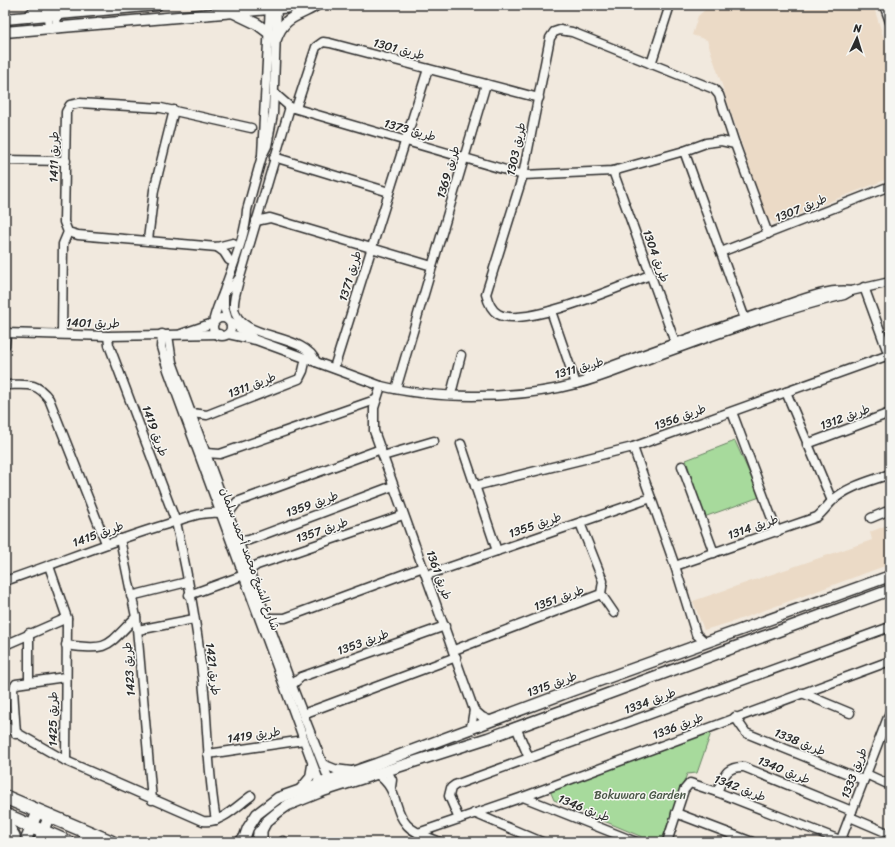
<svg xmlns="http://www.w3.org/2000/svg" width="895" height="847" font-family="Sriracha,'Playpen Sans Arabic',sans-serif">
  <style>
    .built { fill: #ebdac6 }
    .green { fill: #a7da9c; stroke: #698264 }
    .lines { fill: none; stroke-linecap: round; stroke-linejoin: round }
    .minor-casing { stroke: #2b2b2b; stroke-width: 11 }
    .tertiary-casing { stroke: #2b2b2b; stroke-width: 13 }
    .primary-casing { stroke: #2b2b2b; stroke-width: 16 }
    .minor { stroke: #f6f6f2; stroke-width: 8 }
    .tertiary { stroke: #f6f6f2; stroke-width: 10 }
    .primary { stroke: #f6f6f2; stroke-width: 13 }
    .labels { text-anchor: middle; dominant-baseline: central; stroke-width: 3; stroke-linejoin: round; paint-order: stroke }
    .street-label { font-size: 12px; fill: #2b2b2b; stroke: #f6f6f2 }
    .park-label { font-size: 12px; fill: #4a5747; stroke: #f6f6f2 }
  </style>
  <rect width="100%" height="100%" fill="#f1e9de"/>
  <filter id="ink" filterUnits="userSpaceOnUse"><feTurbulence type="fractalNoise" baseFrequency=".025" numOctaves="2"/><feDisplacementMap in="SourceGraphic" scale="8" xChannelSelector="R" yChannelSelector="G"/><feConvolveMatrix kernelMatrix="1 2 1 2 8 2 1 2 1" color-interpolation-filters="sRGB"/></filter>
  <g filter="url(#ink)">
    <!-- built -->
    <g class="built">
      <path d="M713 5H873L890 57V178L775 223 766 217 707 40 692 35 698 16 709 6Z"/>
      <path d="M890 524V564L735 621 704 630 693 601 872 540 870 532Z"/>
    </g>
    <!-- green -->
    <g class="green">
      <path d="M735 441 760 497 704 517 686 460Z"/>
      <path d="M712 730 697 773 687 774 661 842H654L554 800 551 793 552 789Z"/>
    </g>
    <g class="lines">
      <defs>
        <g id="minor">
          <path d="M47 5 49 28"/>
          <path d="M55 5 57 27"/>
          <path d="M884 5 890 22"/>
          <path d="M651 64 670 5"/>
          <path d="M274 93 290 107"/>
          <path d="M290 107 523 175 613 171 684 151 706 143 721 141 735 144"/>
          <path d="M296 108 316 47 323 42 330 43 539 98"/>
          <path d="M684 151 745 319"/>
          <path d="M262 155 270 5"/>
          <path d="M274 157 389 192"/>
          <path d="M5 160 66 161"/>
          <path d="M613 171 677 348"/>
          <path d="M256 221 270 218 432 266"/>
          <path d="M148 240 154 190 174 110"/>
          <path d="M233 243 217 247 78 235 68 232 64 222 66 112 70 105 80 103 161 108 251 128"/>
          <path d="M217 247 224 252 229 260"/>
          <path d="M721 252 890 186"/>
          <path d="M650 275C621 286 523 329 498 314 491 310 488 302 486 294L523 175 550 38 554 32 560 30 572 32 714 89 719 95 735 144 768 234"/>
          <path d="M239 280C237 289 233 299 234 308 238 341 305 332 316 362"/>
          <path d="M864 287 890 358"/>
          <path d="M224 292 233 286 240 277 290 107"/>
          <path d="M224 294V307L228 320"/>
          <path d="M551 311 576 384"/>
          <circle cx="222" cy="327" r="9"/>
          <path d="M231 322 252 337"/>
          <path d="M5 333 108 336 219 334"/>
          <path d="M62 334 63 244 68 232"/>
          <path d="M162 334 161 347 168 370 322 789"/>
          <path d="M181 334 213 323C215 311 220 302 224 291 232 267 246 235 247 210L262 156 267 146 273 114 277 5"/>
          <path d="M228 334 256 340 381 386C438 400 519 399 576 384 601 378 626 367 651 358 714 335 778 311 844 295L851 291 890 282"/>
          <path d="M168 335 172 362 290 681 331 785"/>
          <path d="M108 336 109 345 176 522C189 580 200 642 205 702 208 742 209 781 216 820"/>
          <path d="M5 345 6 333"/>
          <path d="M334 368 428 69"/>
          <path d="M587 375C648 353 709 330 771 310 796 302 825 288 851 291"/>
          <path d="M5 385C26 385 36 381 49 399L106 543"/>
          <path d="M381 386 374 408V431L474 710 471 728"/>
          <path d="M396 389 486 84"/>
          <path d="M786 392 832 501"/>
          <path d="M451 394 461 355"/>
          <path d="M732 412 777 532"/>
          <path d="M192 413 207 415 299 379 303 371 306 358"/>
          <path d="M461 444 497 551"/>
          <path d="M807 444 890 413"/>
          <path d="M633 447 675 566 696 634 705 642"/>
          <path d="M206 453 220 454 375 400"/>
          <path d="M383 456 434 441"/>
          <path d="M682 466 714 553"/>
          <path d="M475 486 633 447 889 355"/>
          <path d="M229 513 237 502 381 449"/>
          <path d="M871 518 890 510"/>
          <path d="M120 539 136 617 152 800"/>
          <path d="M239 541 249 540 393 486"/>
          <path d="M49 566 67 618 66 761"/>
          <path d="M675 566 817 517C823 512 827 506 832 501 848 486 871 481 890 474"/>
          <path d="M250 570 257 565 403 515"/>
          <path d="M427 575 651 498"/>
          <path d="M5 581C58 563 108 542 161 526 183 520 198 511 221 513"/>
          <path d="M601 594 614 613"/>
          <path d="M189 595 244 575"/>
          <path d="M131 596 187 582"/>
          <path d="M268 618H285L423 567"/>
          <path d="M138 630 194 619"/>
          <path d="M29 633V681"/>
          <path d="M5 645 67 618"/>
          <path d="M66 645C110 651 106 647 136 617"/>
          <path d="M454 650 601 594 603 581 580 523"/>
          <path d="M292 685 301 677 445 626"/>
          <path d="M802 693 850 713"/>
          <path d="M474 710 482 717 491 721"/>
          <path d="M303 714 456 657"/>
          <path d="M735 717 746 733 863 780"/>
          <path d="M5 726 66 761 203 821C221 824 238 805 251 796"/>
          <path d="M516 727 529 758"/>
          <path d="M16 734 13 689 16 684 65 677"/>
          <path d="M208 754 304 740"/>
          <path d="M325 765 335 769 351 771"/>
          <path d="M387 771 392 780 391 787"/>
          <path d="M377 774C400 790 392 809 407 825 415 834 429 837 440 842"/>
          <path d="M866 774 890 785"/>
          <path d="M300 789 310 777 312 765"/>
          <path d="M717 792C724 777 725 766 744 767L852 811"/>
          <path d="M523 797 636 842"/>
          <path d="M474 813 542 842"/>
          <path d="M676 813 752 842"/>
          <path d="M850 817 890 834"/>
          <path d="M459 819 449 796 451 788 455 785 890 627"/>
          <path d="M418 833 523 797 890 661"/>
          <path d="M283 841 285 842"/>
          <path d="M667 842 684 790 690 783 717 792 840 840"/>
          <path d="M840 842 890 712"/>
        </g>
        <g id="tertiary">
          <path d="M232 12 257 24 269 33"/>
          <path d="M28 17 41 5"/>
          <path d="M5 19 157 5"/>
          <path d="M5 32 316 5"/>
          <path d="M276 39C284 16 297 17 315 6"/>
          <path d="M257 839 266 822 278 812 288 805 323 791 488 738 890 590"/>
          <path d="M25 842 38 811"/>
          <path d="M39 842 49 816"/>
          <path d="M243 842 248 828 257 814 278 798 376 764 571 691 890 576"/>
        </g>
        <g id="primary">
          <path d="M5 797 111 842"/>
          <path d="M5 815 67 842"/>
          <path d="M5 824 13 836 14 842"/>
          <path d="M260 833V842"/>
          <path d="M242 842 243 841"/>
        </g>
      </defs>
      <!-- minor casing -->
      <use href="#minor" class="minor-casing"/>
      <!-- tertiary casing -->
      <use href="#tertiary" class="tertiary-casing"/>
      <!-- primary casing -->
      <use href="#primary" class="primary-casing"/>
      <!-- minor -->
      <use href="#minor" class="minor"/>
      <!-- tertiary -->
      <use href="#tertiary" class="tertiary"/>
      <!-- primary -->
      <use href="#primary" class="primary"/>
    </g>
  </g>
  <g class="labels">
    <!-- street labels -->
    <g class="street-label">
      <text transform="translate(399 49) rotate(15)">طريق 1301</text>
      <text transform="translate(410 130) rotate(16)">طريق 1373</text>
      <text transform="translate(516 149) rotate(-78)">طريق 1303</text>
      <text transform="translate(54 157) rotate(-89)">طريق 1411</text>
      <text transform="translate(448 172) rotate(-73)">طريق 1369</text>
      <text transform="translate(801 208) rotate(-22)">طريق 1307</text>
      <text transform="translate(656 256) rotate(70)">طريق 1304</text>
      <text transform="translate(350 276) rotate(-73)">طريق 1371</text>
      <text transform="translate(93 323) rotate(1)">طريق 1401</text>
      <text transform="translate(579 368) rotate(-16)">طريق 1311</text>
      <text transform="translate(252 385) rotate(-21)">طريق 1311</text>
      <text transform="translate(680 417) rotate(-20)">طريق 1356</text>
      <text transform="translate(845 417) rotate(-20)">طريق 1312</text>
      <text transform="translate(155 431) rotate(70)">طريق 1419</text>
      <text transform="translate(312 504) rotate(-20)">طريق 1359</text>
      <text transform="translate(535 525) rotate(-19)">طريق 1355</text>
      <text transform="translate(753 527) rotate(-19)">طريق 1314</text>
      <text transform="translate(322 530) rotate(-19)">طريق 1357</text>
      <text transform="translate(98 534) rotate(-20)">طريق 1415</text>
      <text transform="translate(250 559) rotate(70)">شارع الشيخ محمد أحمد سلمان</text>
      <text transform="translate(439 575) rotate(70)">طريق 1361</text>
      <text transform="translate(559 598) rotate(-20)">طريق 1351</text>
      <text transform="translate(363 642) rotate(-20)">طريق 1353</text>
      <text transform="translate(129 669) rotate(-94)">طريق 1423</text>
      <text transform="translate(213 669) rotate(83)">طريق 1421</text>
      <text transform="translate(552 684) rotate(-20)">طريق 1315</text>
      <text transform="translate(650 701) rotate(-20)">طريق 1334</text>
      <text transform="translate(53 719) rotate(-90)">طريق 1425</text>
      <text transform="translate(678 726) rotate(-21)">طريق 1336</text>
      <text transform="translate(254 735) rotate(-8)">طريق 1419</text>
      <text transform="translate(800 742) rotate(22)">طريق 1338</text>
      <text transform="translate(784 770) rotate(22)">طريق 1340</text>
      <text transform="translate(854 773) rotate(-69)">طريق 1333</text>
      <text transform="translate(740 788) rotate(21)">طريق 1342</text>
      <text transform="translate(584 808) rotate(22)">طريق 1346</text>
    </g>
    <!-- park labels -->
    <g class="park-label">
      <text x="640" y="795">Bokuwara Garden</text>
    </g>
  </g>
  <!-- margin -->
  <rect width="895" height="847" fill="none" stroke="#f6f6f2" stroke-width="20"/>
  <rect x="10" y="10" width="875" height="827" fill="none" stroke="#2b2b2b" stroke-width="1.5" filter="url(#ink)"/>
  <!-- north arrow -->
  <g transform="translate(857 38) rotate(4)" stroke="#f6f6f2" stroke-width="3" paint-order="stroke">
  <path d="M0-3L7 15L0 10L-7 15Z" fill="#2b2b2b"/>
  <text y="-6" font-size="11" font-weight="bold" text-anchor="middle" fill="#2b2b2b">N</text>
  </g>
</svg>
